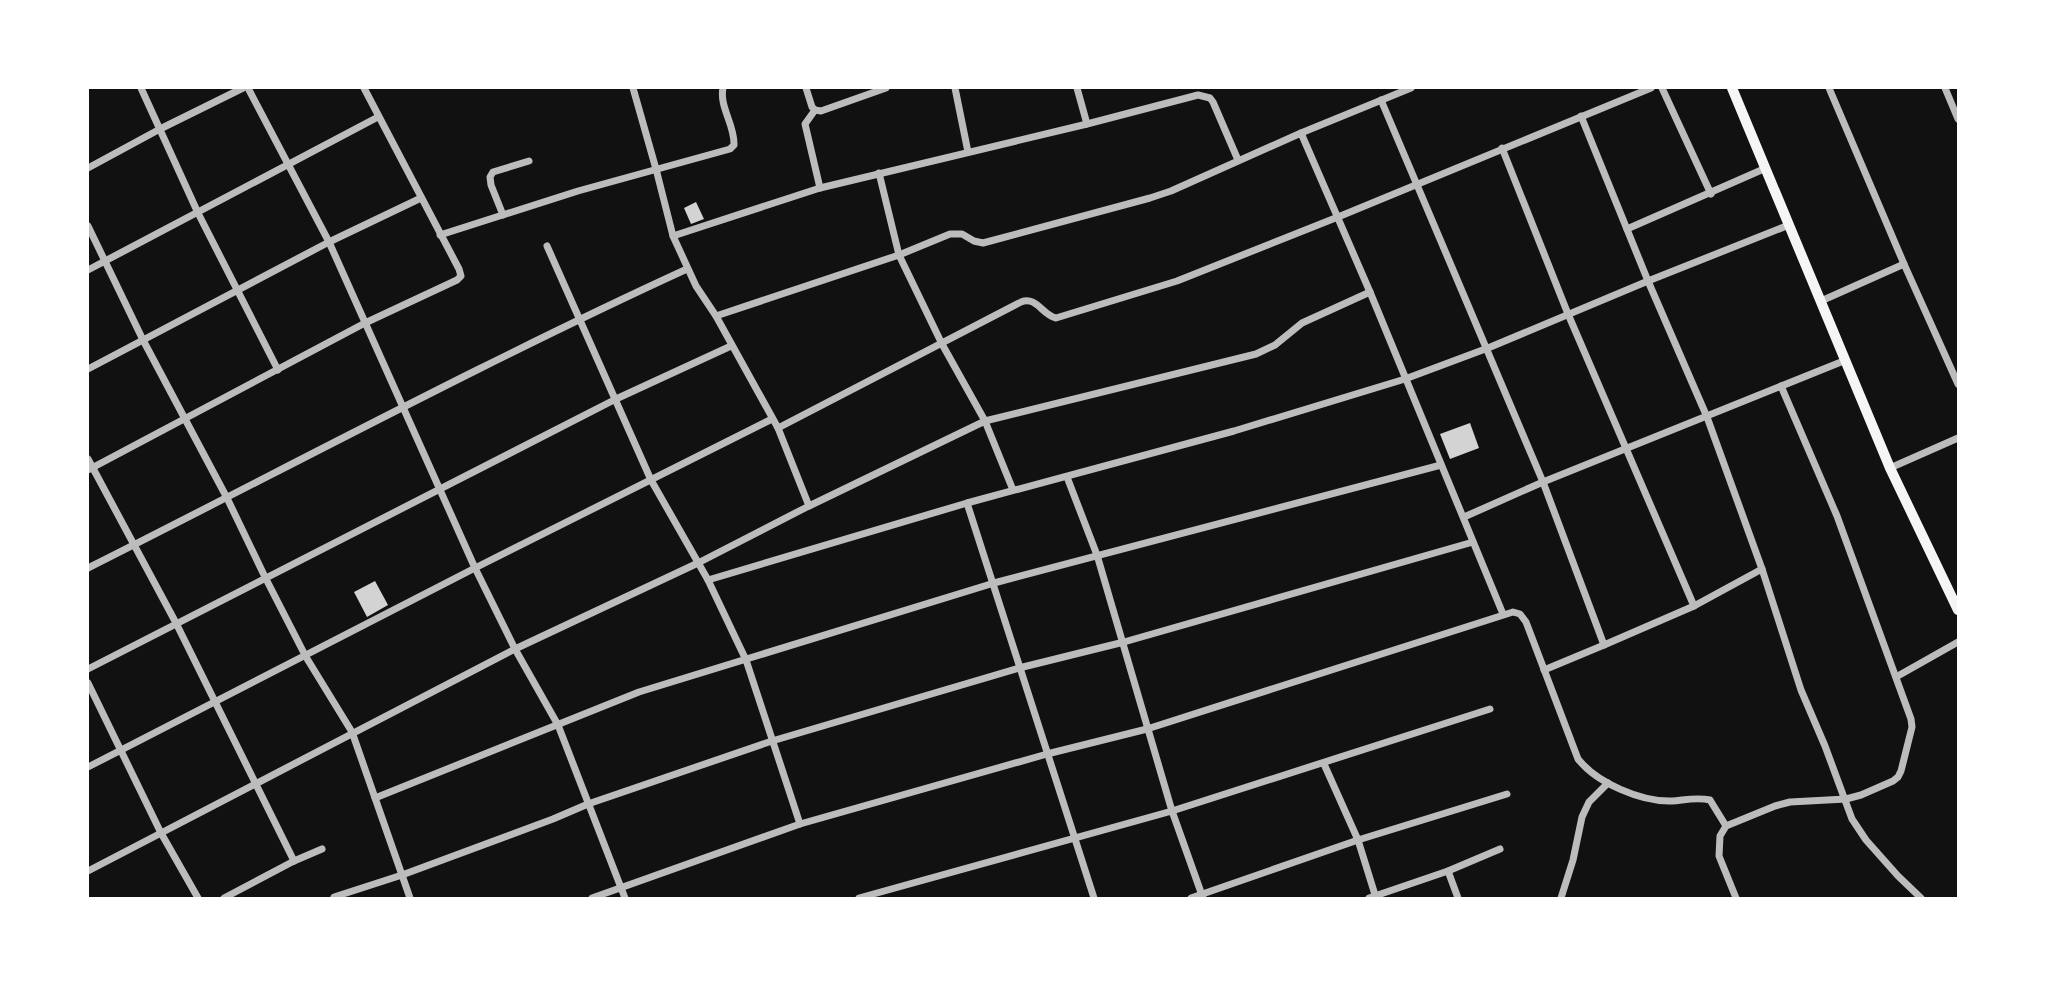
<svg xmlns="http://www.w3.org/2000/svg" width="2046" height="986" font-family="Inter,sans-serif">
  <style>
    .building { fill: #d3d3d3 }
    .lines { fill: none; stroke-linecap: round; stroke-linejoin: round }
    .minor { stroke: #bcbcbc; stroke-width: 7 }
    .secondary { stroke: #f5f5f5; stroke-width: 10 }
  </style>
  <rect width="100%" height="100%" fill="#111"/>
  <!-- building -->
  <g class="building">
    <path d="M696 202 704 219 691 224 684 208Z"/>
    <path d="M1470 423 1479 448 1450 459 1440 434Z"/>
    <path d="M375 581 388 605 367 617 354 592Z"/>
  </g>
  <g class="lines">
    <!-- minor -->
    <g class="minor">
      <path d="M141 88 198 213 278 370"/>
      <path d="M248 88 329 242 475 568 515 649 558 725 625 898"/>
      <path d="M633 88 656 169 673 236 696 286 716 316 778 428 809 506"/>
      <path d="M806 88 812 107 815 110 821 111 886 88"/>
      <path d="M955 88 968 152"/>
      <path d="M1077 88 1087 124"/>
      <path d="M1662 88 1711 194"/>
      <path d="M1829 88 1904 264 1958 384"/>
      <path d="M1945 88 1958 119"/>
      <path d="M1381 100 1543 482 1604 645 1694 606 1762 569"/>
      <path d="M815 110 805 124 820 188"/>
      <path d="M1581 116 1648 281 1707 417 1762 569 1801 690 1825 746 1852 819 1866 840 1898 876 1921 898"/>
      <path d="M1301 133 1370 292 1503 614"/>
      <path d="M1502 148 1568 314 1694 606"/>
      <path d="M88 168 160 129 243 88"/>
      <path d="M879 173 899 255 942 344 985 421 1013 490"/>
      <path d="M503 215 491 185 490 177 493 172 529 161"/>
      <path d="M88 226 143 340 227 498 265 577 306 657 352 732 410 898"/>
      <path d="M1627 229 1766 168"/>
      <path d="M440 235 578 191 730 149 734 145C735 125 719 107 723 88"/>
      <path d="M673 236 820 188 1087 124 1198 95 1210 98 1213 102 1238 160"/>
      <path d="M547 246 651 480 708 580 746 660 800 824 592 898"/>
      <path d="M88 270 378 117"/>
      <path d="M1821 301 1904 264"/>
      <path d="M716 316 899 255 950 234H962L974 241 983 243 1150 198 1171 191 1301 133 1411 88"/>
      <path d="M88 369 329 242 421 198"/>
      <path d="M778 428 1021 302C1037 296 1042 315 1056 318L1177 281 1338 217 1651 88"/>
      <path d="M88 459 176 623 294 861"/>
      <path d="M1890 468 1958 438"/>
      <path d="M88 470 365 323 457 280 461 276 459 269 364 88"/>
      <path d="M1067 477 1097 555 1172 811 1203 898"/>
      <path d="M967 503 1094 898"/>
      <path d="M1464 517 1543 482 1846 360"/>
      <path d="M88 568C287 468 484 362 687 269"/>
      <path d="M708 580 967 503 1234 431 1405 379 1488 348 1648 281 1789 225"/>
      <path d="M88 669 616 399 731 346"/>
      <path d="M1544 670 1604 645"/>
      <path d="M1896 677 1958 642"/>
      <path d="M88 683 161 833 198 898"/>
      <path d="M1324 764 1358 840 1376 898"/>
      <path d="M88 767 475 568 772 419"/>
      <path d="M375 798 639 692 994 583 1441 465"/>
      <path d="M800 824 1047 754 1147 729 1513 612 1520 614 1526 622 1578 759C1597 783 1641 802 1672 801 1685 800 1697 797 1710 800L1726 826 1775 806 1790 802 1846 799 1861 795 1893 781 1898 777 1901 771 1912 727 1911 719 1837 516 1781 386"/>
      <path d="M1726 826 1720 836 1719 856 1736 898"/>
      <path d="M88 871 515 649 698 563 809 506 985 421 1256 354 1275 345 1302 323 1370 292"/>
      <path d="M1448 871 1458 898"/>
      <path d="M334 897 402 875 553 819 588 804 772 741 1019 668 1124 642 1473 542"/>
      <path d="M224 898 294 861 322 849"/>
      <path d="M859 898 1172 811 1490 709"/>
      <path d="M1191 898 1358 840 1507 794"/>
      <path d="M1369 898 1448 871 1500 849"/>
      <path d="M1561 898 1573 860 1582 817 1589 802 1608 783"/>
    </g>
    <!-- secondary -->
    <path class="secondary" d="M1732 88 1890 468 1958 610"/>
  </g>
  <!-- border -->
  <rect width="2046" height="986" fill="none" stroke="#ffffff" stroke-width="178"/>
</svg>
